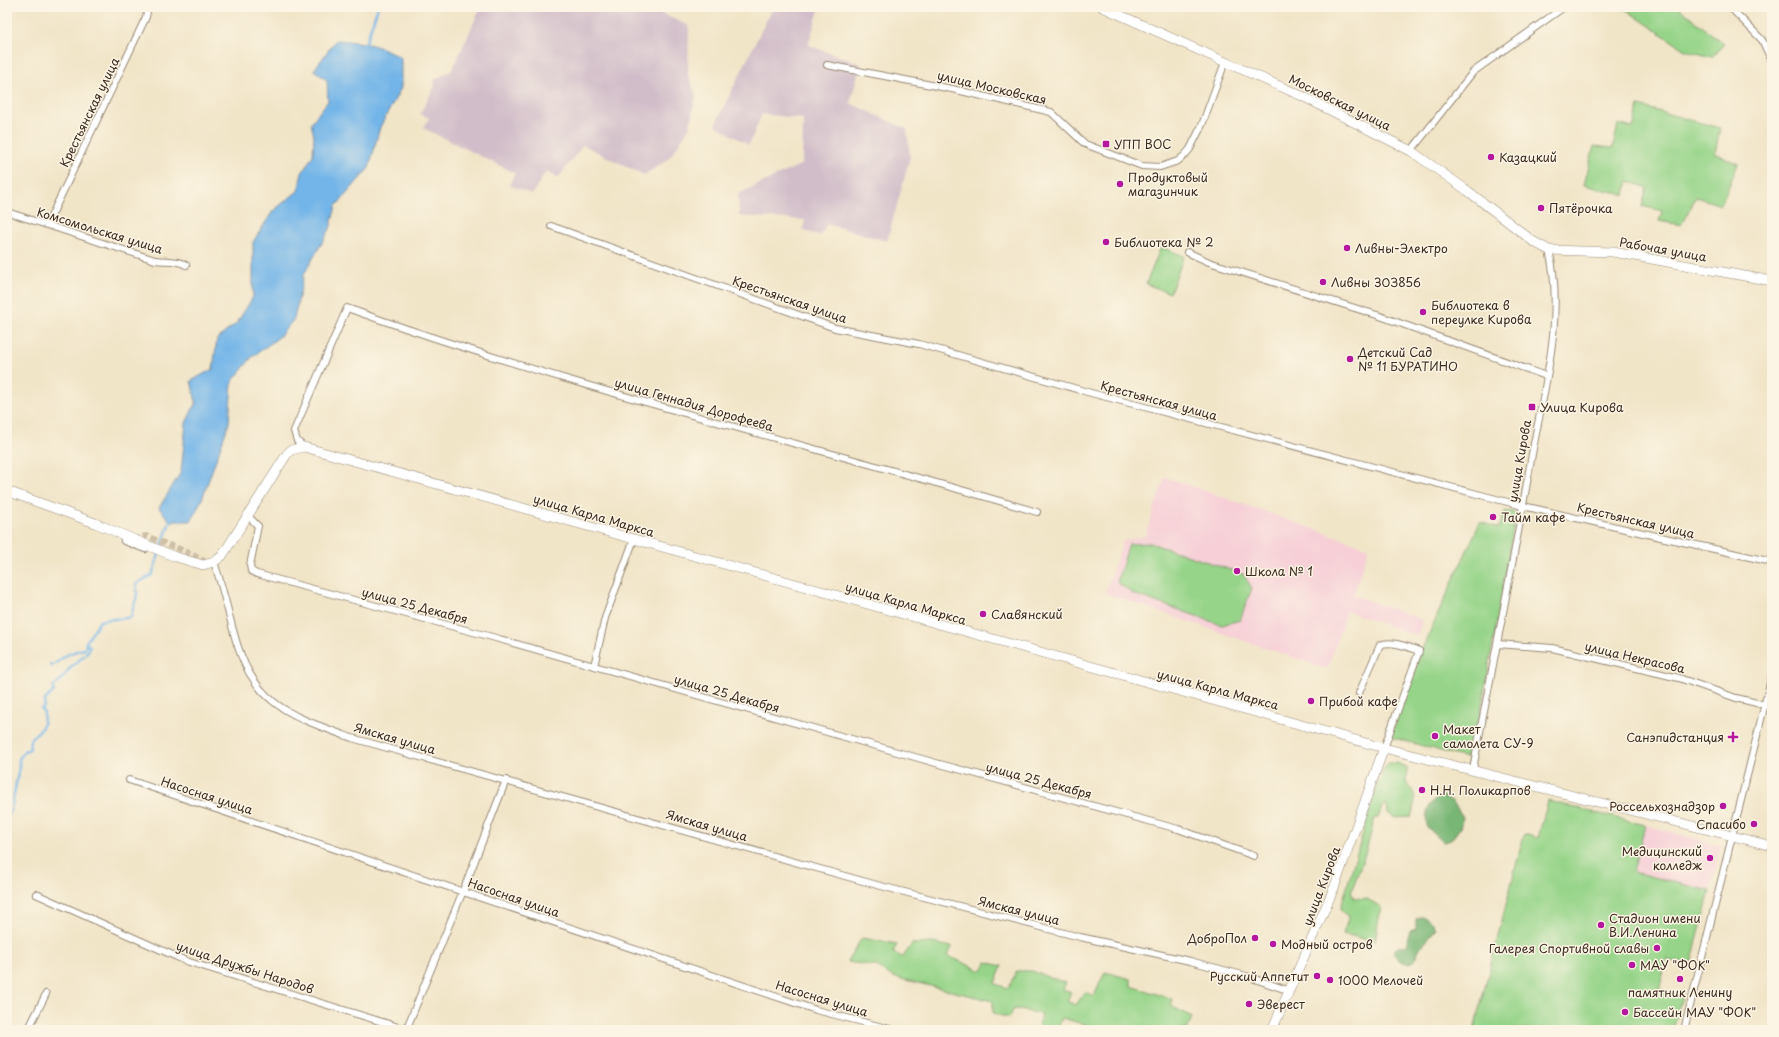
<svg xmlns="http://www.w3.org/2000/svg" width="1779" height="1037" font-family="'Playpen Sans',sans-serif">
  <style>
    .built { fill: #f6cfd7 }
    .industrial { fill: #d1bdc9 }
    .green { fill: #96d489; stroke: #687f54 }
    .forest { fill: #78b675; stroke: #5a704a }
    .water { fill: #73b5e8; stroke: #577083 }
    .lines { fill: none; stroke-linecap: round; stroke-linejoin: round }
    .stream { stroke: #73b5e8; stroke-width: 2.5 }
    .street-tunnel { stroke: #cdc0a6; stroke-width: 6; stroke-dasharray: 6 3; stroke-linecap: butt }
    .street-casing { stroke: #968873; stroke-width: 8 }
    .secondary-casing { stroke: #968873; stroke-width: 10 }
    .street { stroke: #fff; stroke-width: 6 }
    .secondary { stroke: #fff; stroke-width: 9 }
    .poi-dot { fill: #b5179e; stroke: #fcf5e5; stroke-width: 1.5 }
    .labels { text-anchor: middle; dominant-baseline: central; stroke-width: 3; stroke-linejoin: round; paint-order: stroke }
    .street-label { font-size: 12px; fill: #3b2a1e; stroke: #fcf5e5 }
    .poi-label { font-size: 12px; fill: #3b2a1e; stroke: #fcf5e5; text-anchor: start }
  </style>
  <rect width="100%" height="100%" fill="#fcf5e5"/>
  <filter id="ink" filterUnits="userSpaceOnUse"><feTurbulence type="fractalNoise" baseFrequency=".025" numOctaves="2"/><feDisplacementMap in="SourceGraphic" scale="8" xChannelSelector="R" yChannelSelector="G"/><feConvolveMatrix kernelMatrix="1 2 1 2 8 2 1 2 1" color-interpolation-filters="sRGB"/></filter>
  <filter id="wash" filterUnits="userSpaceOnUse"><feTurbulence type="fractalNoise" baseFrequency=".012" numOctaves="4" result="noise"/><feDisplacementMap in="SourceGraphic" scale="16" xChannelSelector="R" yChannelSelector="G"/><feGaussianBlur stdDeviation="0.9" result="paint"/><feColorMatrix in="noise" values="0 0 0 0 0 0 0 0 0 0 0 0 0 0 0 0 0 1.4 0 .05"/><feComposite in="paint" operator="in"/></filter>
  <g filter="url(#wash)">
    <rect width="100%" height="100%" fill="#f1e5c8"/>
    <!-- built -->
    <g class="built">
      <path d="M1165 477 1369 548 1353 595 1423 620 1417 636 1347 611 1327 669 1105 593 1123 541 1145 536Z"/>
      <path d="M1645 825 1721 846 1710 891 1633 872Z"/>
    </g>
    <!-- industrial -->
    <g class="industrial">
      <path d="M481 7H647L689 26 688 75 696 95 689 128 675 150 666 161 644 175 583 145 558 178 546 172 532 194 509 185 515 173 423 128 429 118 420 114 435 86 434 80 452 70Z"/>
      <path d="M773 7H820L808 45 861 64 850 103 907 129 910 157 887 241 827 224 820 236 803 230 805 220 739 216 738 194 802 164 803 119 762 114 749 145 715 125Z"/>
    </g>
    <!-- green -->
    <g class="green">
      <path d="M1622 7H1678L1724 44 1712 57 1685 50Z"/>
      <path d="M1639 106 1720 128 1715 153 1738 164 1721 205 1696 197 1681 225 1659 221 1662 211 1642 206 1647 188 1628 181 1625 195 1584 185 1594 146 1613 148 1618 124 1633 128Z"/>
      <path d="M1161 247 1184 256 1170 293 1146 284Z"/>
      <path d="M1505 511 1516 513 1474 750 1469 757H1462L1391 737 1421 651 1480 522 1499 528Z"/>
      <path d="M1150 543 1243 574 1252 588 1240 620 1222 625 1133 594 1117 582 1129 544Z"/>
      <path d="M1388 763H1396L1407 767 1406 782C1418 797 1416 799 1411 817L1395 818 1388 813 1387 805H1383L1378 818H1375L1366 851 1351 892 1354 898 1367 899 1381 907 1375 941 1343 934 1349 916 1340 910 1376 789 1383 771Z"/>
      <path d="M1548 801 1645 825 1633 872 1710 891 1691 964 1667 959 1659 990 1682 996 1673 1030H1474L1524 834 1538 838Z"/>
      <path d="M862 938 897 944 893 953 903 957 912 944 932 943 952 947 948 956 982 971 986 962 1002 966 995 984 1008 988 1017 971H1032L1066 983 1063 989 1071 993 1067 1001 1076 1005 1085 992 1094 996 1105 972 1131 979V986L1173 999 1171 1006 1192 1017 1187 1030H1093L1094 1027 1062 1018 1057 1030H1038L1041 1014 1014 1009 1009 1018 993 1013V1001L893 977 876 966 847 962Z"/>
    </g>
    <!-- forest -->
    <g class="forest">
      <path d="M1442 795 1453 802 1463 817 1460 828 1451 840 1443 842 1427 827C1426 809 1427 805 1442 795Z"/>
      <path d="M1423 916 1431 922 1435 928C1431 939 1417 945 1417 957L1410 964 1400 961 1394 955 1395 949 1400 946 1408 945 1407 939 1410 931 1416 929V919Z"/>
    </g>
    <!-- water -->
    <path class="water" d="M336 40C361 42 380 44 401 58V88L380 127 369 168 336 206 330 229 304 274 294 319 279 337 252 357 232 382 229 423 202 499 191 521H170L159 508 181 472 186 423 196 402 191 381 213 369 217 339 237 323 253 297V242L273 211 298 191 302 173 313 155 314 136 311 123 328 101 327 80 314 70Z"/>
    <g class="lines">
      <!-- stream -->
      <g class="stream">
        <path d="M365 45 378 7"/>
        <path d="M50 664 52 666C65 656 69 652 85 649L86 643"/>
        <path d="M7 818 11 810 19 768V759L25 750 27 751 30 748C27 736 39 735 43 725L44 713 41 709 44 707 45 700 54 691 53 686C62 681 65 673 72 666 78 661 86 655 90 648L86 642 100 621C110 618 120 620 131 617 133 602 139 602 136 584L152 575 171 518"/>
      </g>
    </g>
  </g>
  <g filter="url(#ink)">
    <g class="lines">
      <!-- street-tunnel -->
      <path class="street-tunnel" d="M134 539 146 536 195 555 208 564"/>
      <defs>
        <g id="street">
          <path d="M1730 7 1762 40 1772 61"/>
          <path d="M827 65 952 89 1051 112 1085 144 1142 166 1160 167 1178 161 1185 155 1190 149 1202 125 1225 62"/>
          <path d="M1411 151 1473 72 1564 7"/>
          <path d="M7 212 155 260C166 262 175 259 186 265"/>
          <path d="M47 225 146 17 148 7"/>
          <path d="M551 226 835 328 919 344 1091 393 1523 506 1772 562"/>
          <path d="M1187 252 1209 262 1380 316 1546 376"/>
          <path d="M304 447 297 441 294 431 347 308C573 389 808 444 1037 512"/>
          <path d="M248 516 258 526 250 565 251 571 257 574 492 637 936 763 1178 829 1254 856"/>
          <path d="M123 535 124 541 145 549"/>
          <path d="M214 562C222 585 227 607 233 630 252 704 286 714 352 738L877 885 1080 937 1190 961 1246 976 1290 991"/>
          <path d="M1497 644 1552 648 1679 678 1736 698 1765 705"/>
          <path d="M594 666 605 618 634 539"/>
          <path d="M1359 693 1380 645C1391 640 1408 647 1419 651L1384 748"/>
          <path d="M1473 769C1493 664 1514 559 1532 454 1544 389 1565 315 1549 250"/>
          <path d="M129 780 816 1010 894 1030"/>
          <path d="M36 894 186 961 408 1030"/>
          <path d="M28 1030 46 994"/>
          <path d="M406 1030 463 891 506 780"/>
          <path d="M1684 1030 1772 675"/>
        </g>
        <g id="secondary">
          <path d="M1102 7 1304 97 1411 151 1468 191 1534 242 1549 250 1613 252 1772 281"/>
          <path d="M7 491 95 523 173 556 203 565 214 562 222 556 287 454 291 450 304 447 1384 748 1772 846"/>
          <path d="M1272 1030 1334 888 1384 748"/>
        </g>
      </defs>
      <!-- street casing -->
      <use href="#street" class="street-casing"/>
      <!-- secondary casing -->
      <use href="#secondary" class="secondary-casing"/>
      <!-- street -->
      <use href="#street" class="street"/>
      <!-- secondary -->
      <use href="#secondary" class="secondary"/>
    </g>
  </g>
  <!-- markers -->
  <g class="poi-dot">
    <rect x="1102" y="140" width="8" height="8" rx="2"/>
    <circle cx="1491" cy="157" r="4"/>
    <circle cx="1120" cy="184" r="4"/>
    <circle cx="1541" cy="208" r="4"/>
    <circle cx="1106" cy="242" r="4"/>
    <circle cx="1347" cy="248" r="4"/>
    <circle cx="1323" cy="282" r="4"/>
    <circle cx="1423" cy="312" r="4"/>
    <circle cx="1350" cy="359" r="4"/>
    <rect x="1528" y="403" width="8" height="8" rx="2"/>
    <circle cx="1493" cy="517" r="4"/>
    <circle cx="1237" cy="571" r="4"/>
    <circle cx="983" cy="614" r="4"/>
    <circle cx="1311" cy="701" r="4"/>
    <circle cx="1435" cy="736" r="4"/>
    <path d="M1731 731h4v4h4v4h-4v4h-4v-4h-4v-4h4z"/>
    <circle cx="1422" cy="790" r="4"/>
    <circle cx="1723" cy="806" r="4"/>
    <circle cx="1754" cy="824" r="4"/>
    <circle cx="1710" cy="858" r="4"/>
    <circle cx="1601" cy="925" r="4"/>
    <circle cx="1255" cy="938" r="4"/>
    <circle cx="1273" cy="944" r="4"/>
    <circle cx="1657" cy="948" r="4"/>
    <circle cx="1632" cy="965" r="4"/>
    <circle cx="1317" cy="976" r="4"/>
    <circle cx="1680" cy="979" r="4"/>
    <circle cx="1330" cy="980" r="4"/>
    <circle cx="1249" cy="1004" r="4"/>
    <circle cx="1625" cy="1012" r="4"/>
  </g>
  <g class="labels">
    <!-- street labels -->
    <g class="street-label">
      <text transform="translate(992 87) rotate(13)">улица Московская</text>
      <text transform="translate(1340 102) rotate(26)">Московская улица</text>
      <text transform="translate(89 112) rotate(-64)">Крестьянская улица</text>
      <text transform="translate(100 230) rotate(17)">Комсомольская улица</text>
      <text transform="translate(1663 249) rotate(10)">Рабочая улица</text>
      <text transform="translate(790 299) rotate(19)">Крестьянская улица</text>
      <text transform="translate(1159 400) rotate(15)">Крестьянская улица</text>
      <text transform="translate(694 404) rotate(16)">улица Геннадия Дорофеева</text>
      <text transform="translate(1519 461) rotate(-80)">улица Кирова</text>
      <text transform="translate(594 515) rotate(16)">улица Карла Маркса</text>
      <text transform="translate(1636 520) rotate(13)">Крестьянская улица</text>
      <text transform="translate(906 603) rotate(16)">улица Карла Маркса</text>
      <text transform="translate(415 605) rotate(15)">улица 25 Декабря</text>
      <text transform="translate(1635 657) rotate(13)">улица Некрасова</text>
      <text transform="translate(1218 689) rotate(15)">улица Карла Маркса</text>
      <text transform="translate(727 693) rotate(16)">улица 25 Декабря</text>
      <text transform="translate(395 738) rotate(16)">Ямская улица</text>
      <text transform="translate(1039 780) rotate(15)">улица 25 Декабря</text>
      <text transform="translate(207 795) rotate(18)">Насосная улица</text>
      <text transform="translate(707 825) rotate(16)">Ямская улица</text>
      <text transform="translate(1321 886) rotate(-69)">улица Кирова</text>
      <text transform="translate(514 897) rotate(19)">Насосная улица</text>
      <text transform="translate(1019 910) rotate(14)">Ямская улица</text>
      <text transform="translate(245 967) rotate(18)">улица Дружбы Народов</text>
      <text transform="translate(822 998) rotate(17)">Насосная улица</text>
    </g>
    <!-- poi labels -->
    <g class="poi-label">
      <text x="1114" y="144">УПП ВОС</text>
      <text x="1499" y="157">Казацкий</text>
      <text x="1128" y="177">Продуктовый<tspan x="1128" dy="14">магазинчик</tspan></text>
      <text x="1549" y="208">Пятёрочка</text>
      <text x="1114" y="242">Библиотека № 2</text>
      <text x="1355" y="248">Ливны-Электро</text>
      <text x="1331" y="282">Ливны 303856</text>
      <text x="1431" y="305">Библиотека в<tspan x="1431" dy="14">переулке Кирова</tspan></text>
      <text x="1358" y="352">Детский Сад<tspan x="1358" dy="14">№ 11 БУРАТИНО</tspan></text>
      <text x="1540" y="407">Улица Кирова</text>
      <text x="1501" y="517">Тайм кафе</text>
      <text x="1245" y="571">Школа № 1</text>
      <text x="991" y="614">Славянский</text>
      <text x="1319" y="701">Прибой кафе</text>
      <text x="1443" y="729">Макет<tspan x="1443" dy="14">самолета СУ-9</tspan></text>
      <text x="1724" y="737" text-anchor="end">Санэпидстанция</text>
      <text x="1430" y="790">Н.Н. Поликарпов</text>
      <text x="1715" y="806" text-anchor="end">Россельхознадзор</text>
      <text x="1746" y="824" text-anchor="end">Спасибо</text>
      <text x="1702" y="851" text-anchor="end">Медицинский<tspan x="1702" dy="14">колледж</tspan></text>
      <text x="1609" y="918">Стадион имени<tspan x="1609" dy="14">В.И.Ленина</tspan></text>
      <text x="1247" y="938" text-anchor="end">ДоброПол</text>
      <text x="1281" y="944">Модный остров</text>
      <text x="1649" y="948" text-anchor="end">Галерея Спортивной славы</text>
      <text x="1640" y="965">МАУ "ФОК"</text>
      <text x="1309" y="976" text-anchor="end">Русский Аппетит</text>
      <text x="1338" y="980">1000 Мелочей</text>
      <text x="1680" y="992" text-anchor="middle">памятник Ленину</text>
      <text x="1257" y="1004">Эверест</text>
      <text x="1633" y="1012">Бассейн МАУ "ФОК"</text>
    </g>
  </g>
  <!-- margin -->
  <rect width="1779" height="1037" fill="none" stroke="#fcf5e5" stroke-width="24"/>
</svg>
